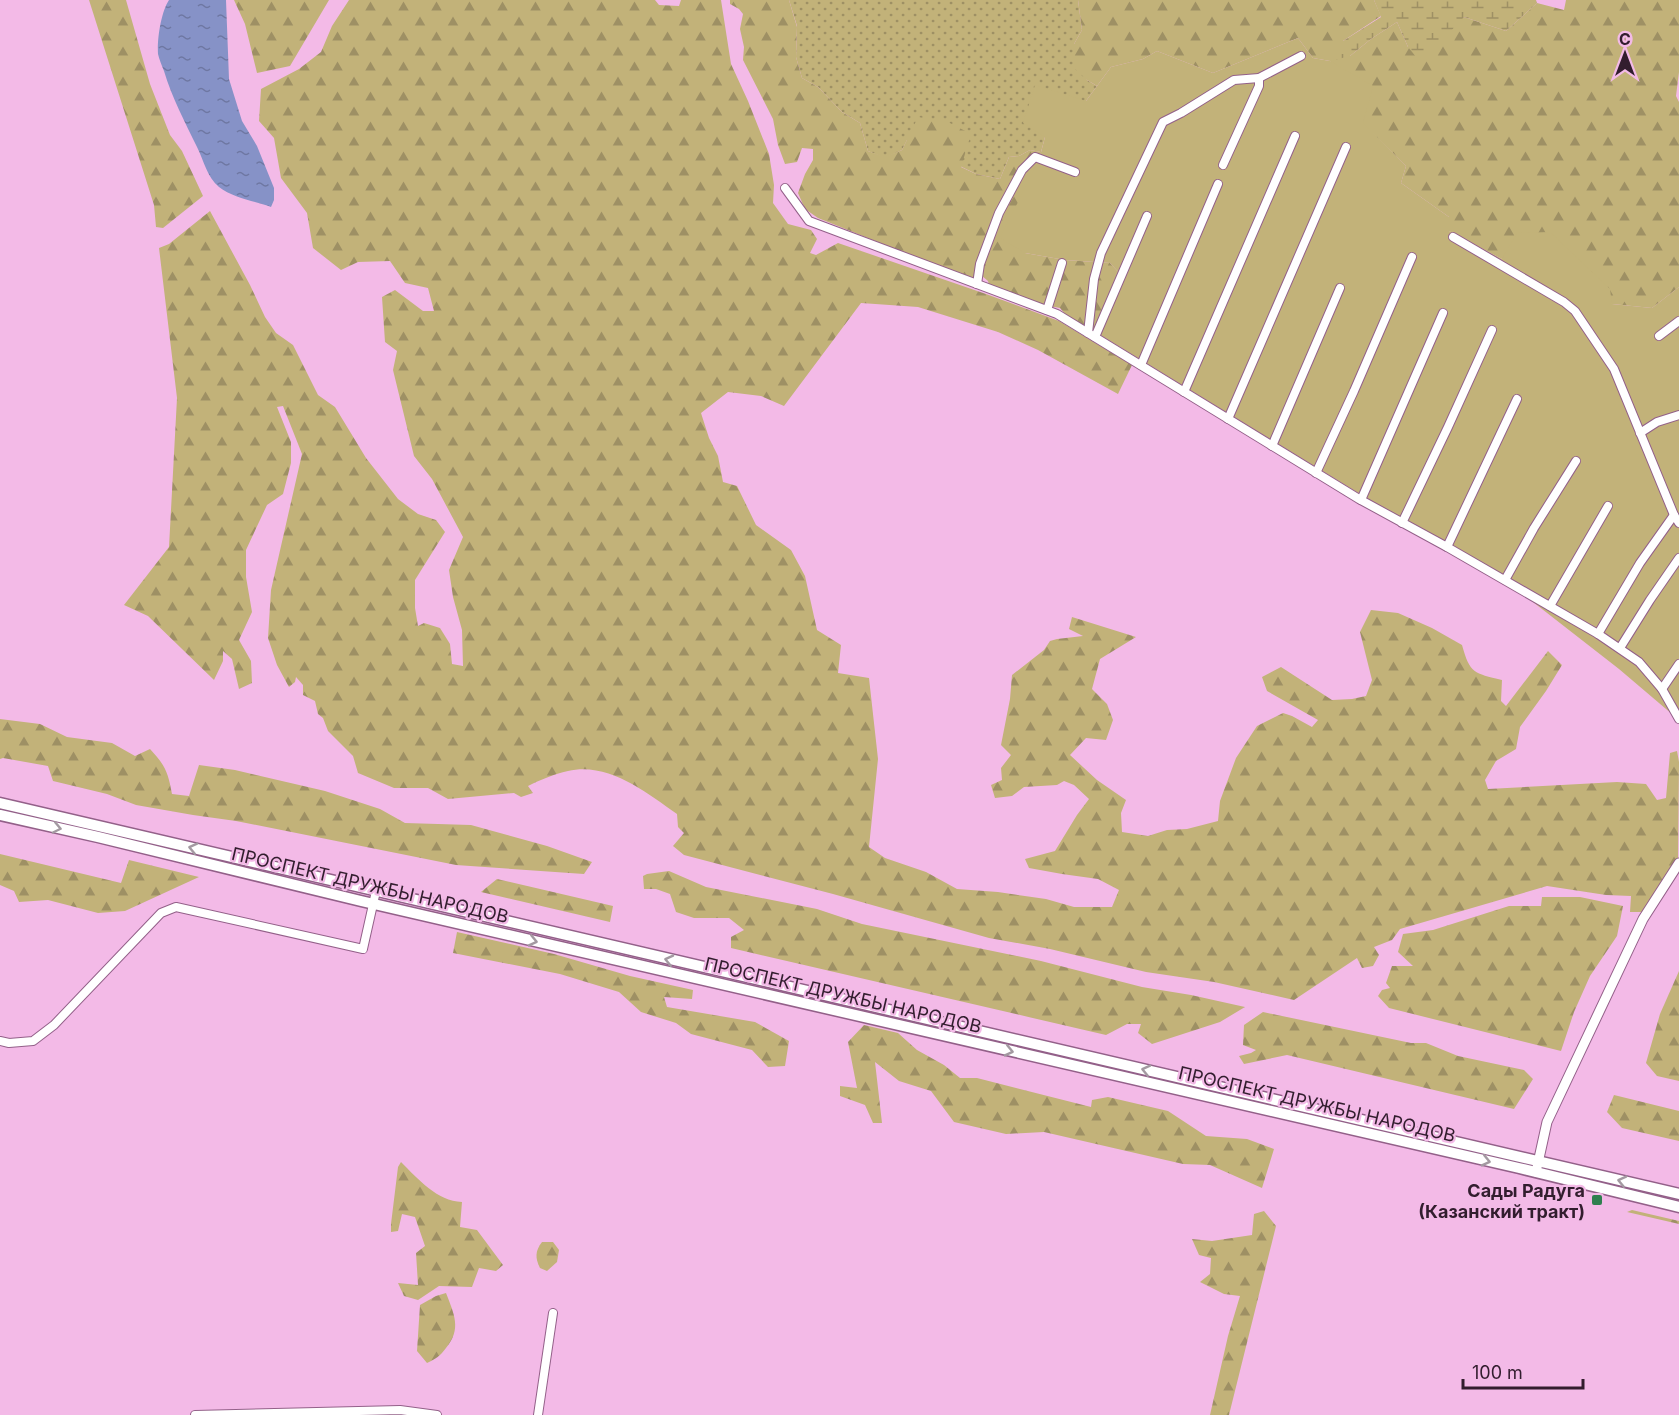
<svg xmlns="http://www.w3.org/2000/svg" width="1679" height="1415" font-family="Inter,sans-serif">
  <style>
    .grass { fill: url(#grass-dots) }
    .forest { fill: url(#forest-firs) }
    .wetland { fill: url(#wetland-marsh) }
    .green { fill: #c2b279 }
    .water { fill: url(#water-ripples) }
    .lines { fill: none; stroke-linecap: round; stroke-linejoin: round }
    .minor-casing { stroke: #936089; stroke-width: 10 }
    .tertiary-casing { stroke: #936089; stroke-width: 11 }
    .secondary-casing { stroke: #936089; stroke-width: 13 }
    .minor { stroke: #fff; stroke-width: 8 }
    .tertiary { stroke: #fff; stroke-width: 9 }
    .secondary { stroke: #fff; stroke-width: 10 }
    .oneway { stroke: #a399a1 }
    .poi-dot { fill: #2f7f4f; stroke: #f3bae7; stroke-width: 2 }
    .labels { text-anchor: middle; dominant-baseline: central; stroke-width: 4.5; stroke-linejoin: round; paint-order: stroke }
    .street-label { font-size: 18px; fill: #321d2e; stroke: #f3bae7 }
    .poi-label { font-size: 18px; font-weight: bold; fill: #321d2e; stroke: #f3bae7; text-anchor: end }
  </style>
  <defs>
    <pattern id="grass-dots" width="8" height="8" patternUnits="userSpaceOnUse" patternTransform="scale(1.5)"><rect width="8" height="8" fill="#c2b279"/><path d="M2 2h.1M6 6h.1" fill="none" stroke="#9e9064" stroke-width="1.8" stroke-linecap="round"/></pattern>
    <pattern id="forest-firs" width="22" height="20" patternUnits="userSpaceOnUse" patternTransform="scale(1.5)"><rect width="22" height="20" fill="#c2b279"/><path d="M5 1l3.5 6h-7zM16 11l3.5 6h-7z" fill="#9e9064"/></pattern>
    <pattern id="wetland-marsh" width="20" height="14" patternUnits="userSpaceOnUse" patternTransform="scale(1.5)"><rect width="20" height="14" fill="#c2b279"/><path d="M1 5h8M5 5V1M11 12h8M15 12V8" fill="none" stroke="#9e9064"/></pattern>
    <pattern id="water-ripples" width="26" height="14" patternUnits="userSpaceOnUse" patternTransform="scale(1.5)"><rect width="26" height="14" fill="#8692c7"/><path d="M2 4q2-2 4 0t4 0M15 11q2-2 4 0t4 0" fill="none" stroke="#6e77a2"/></pattern>
  </defs>
  <rect width="100%" height="100%" fill="#f3bae7"/>
  <!-- grass -->
  <path class="grass" d="M789 0H1078L1082 30 1074 44 1087 80 1097 86 1086 101 1045 137 1041 152 1030 150 1019 156 1009 157 1000 179 976 174 907 140 902 150 885 158 868 151 860 123 842 112 818 87 802 78 796 57 797 26Z"/>
  <!-- forest -->
  <g class="forest">
    <path d="M89 0H126L150 84 170 135 182 151 203 196 163 228 156 227 154 205Z"/>
    <path d="M234 0H329L290 66 257 73 245 24Z"/>
    <path d="M349 0H655L659 5 679 6 681 0H721L731 64 748 101 769 154 774 185 773 203 788 224 811 230 817 239 810 253 816 255 838 243 986 294 1059 321 1132 365 1118 394 1038 350 998 332 918 307 861 303 784 406 761 396 728 392 701 413 709 438 718 456 723 482 737 486 756 525 791 550 805 576 817 630 841 645 838 673 869 678 878 759 869 847 885 858 926 872 957 889 998 892 1046 899 1074 907H1112L1119 890 1098 879 1062 874 1029 868 1025 859 1055 851 1077 815 1089 799 1074 785 1064 781 1057 785 1024 787 1012 796 995 798 991 785 1002 780 1001 768 1011 755 1001 745 1010 699 1012 675 1044 650 1050 641 1057 639 1083 636 1069 629 1072 617 1136 637 1100 659 1092 689 1107 704 1113 720 1106 740 1086 738 1070 755 1097 780 1126 800 1121 813 1122 832 1148 836 1167 830 1187 829 1218 821 1220 801 1236 758 1257 726 1283 713 1292 716 1312 727 1318 720 1267 691 1262 677 1281 667 1332 700 1352 699 1366 696 1372 680 1360 632 1371 610 1398 613 1432 628 1462 645C1470 674 1474 673 1502 680L1501 701 1506 706 1548 651 1562 665 1546 691 1520 727 1516 749 1496 761 1485 780 1488 789 1617 782 1646 784 1657 800 1666 798 1670 753 1677 751 1679 762 1678 858 1643 912H1630L1631 896 1606 895 1547 886 1400 929 1392 940 1374 947 1379 955 1373 966 1362 968 1357 958 1294 1000 1214 982 1146 972 1050 949 989 938 833 894 684 855 673 846 684 833 678 827 677 814C645 792 609 762 568 771 554 774 540 780 528 786L533 793 521 797 514 793 448 799 428 788H394L358 773 353 756 328 731 323 718 318 714 315 701 303 695V685L296 677 295 682 289 687 277 665 268 638 271 590 302 454 283 406 277 407 291 442V463L283 494 267 505 246 550V577L252 612 239 640 251 661 252 683 239 689 232 659 223 651V661L214 680 148 616 124 605 169 547 177 398 159 248 169 244 210 211 250 285 265 317 276 333 293 345 318 395 335 407 366 458 398 499 418 514 436 520 445 532 415 580V608L418 626 424 623 440 628 450 644 452 664 463 666 462 630 453 597 449 570 463 537 432 479 414 456 393 370 397 351 385 342 382 297 395 290 423 311H434L428 288 405 283 390 261 358 262 341 270 313 248 307 213 281 178 274 138 259 121 261 89 299 69 321 52 332 26Z"/>
    <path d="M730 0H789L797 27 796 57 802 78 818 87 842 112 860 123 868 151 885 157 902 150 918 117 948 122 971 134 961 167 976 174 1000 179 1009 157 1019 156 1030 150 1041 152 1025 253 1065 260 1110 263 1122 276 1097 333 1066 315 1060 308 1043 305 989 285 988 281 982 276 974 279 961 273 935 265 818 218 805 209 798 193 805 174 813 160V149L802 148 797 162 785 164 778 145 773 119 743 60 744 47 740 29 743 14 739 9 730 4Z"/>
    <path d="M1078 0H1374L1381 16 1343 41 1350 56 1371 39 1397 22 1408 47 1464 17 1506 31 1537 3 1564 10 1566 0H1679V72L1676 96 1679 102V287L1652 308 1612 304 1502 259 1449 231V217L1401 183 1406 166 1362 123 1330 61 1313 58 1298 38 1213 73 1157 51 1143 59 1111 67 1097 86 1087 80 1073 67 1074 44 1082 30Z"/>
    <path d="M0 719 40 724 67 737 112 743 135 756 150 749C165 765 168 772 172 794L189 796 199 765 235 770 325 791 380 809 405 823 471 825 547 846 592 862 584 874 456 865 236 821 193 815 136 805 107 794 53 781 48 766 3 758 0 759Z"/>
    <path d="M0 854 121 883 129 860 199 877 125 911 98 913 48 900 19 902 14 891 0 885Z"/>
    <path d="M669 871 706 887 817 909 862 924 1041 961 1142 987 1191 995 1245 1007 1220 1022 1152 1044 1138 1033 1141 1024H1127L1106 1035 731 948V937L744 930 729 918H694L676 912 670 894 656 889H644L643 876 647 874Z"/>
    <path d="M497 879 613 906 610 922 481 892Z"/>
    <path d="M1542 897H1580L1623 906 1617 936 1590 976 1574 1012 1561 1051 1389 1008 1378 996 1382 990 1390 988 1386 983 1392 966H1413L1398 952 1403 934 1433 930 1509 906H1541Z"/>
    <path d="M457 932 554 954 630 976 693 990 692 999 664 997 667 1007 755 1022 789 1041 785 1066 768 1067 752 1050 691 1034 676 1023 641 1012 619 992 560 974 453 953Z"/>
    <path d="M1679 971V1081L1657 1076 1646 1063 1660 1014Z"/>
    <path d="M1263 1012 1411 1043H1426L1458 1056 1524 1070 1533 1079 1514 1109 1287 1055 1244 1064 1239 1056 1251 1053 1256 1050 1243 1045 1244 1025Z"/>
    <path d="M864 1025 898 1033 917 1050 944 1065 960 1078H977L1091 1107 1092 1100 1108 1097 1168 1111 1206 1136 1247 1139 1274 1149 1262 1188 1210 1165 1183 1164 1044 1132 1006 1134 954 1122 931 1091 899 1081 875 1062 882 1123H873L865 1105 840 1096V1086L857 1088 848 1042Z"/>
    <path d="M1614 1095 1679 1111V1141L1622 1128 1607 1112Z"/>
    <path d="M401 1162C418 1179 437 1201 462 1202L460 1227 477 1230 503 1265 496 1271 479 1268 472 1287 439 1286 418 1300 404 1296 398 1283 418 1285 416 1253 425 1246 415 1217 402 1214 398 1231 391 1232V1224L398 1167Z"/>
    <path d="M1632 1210 1679 1221V1224L1627 1212Z"/>
    <path d="M1264 1211 1276 1226 1229 1415H1210L1228 1336 1240 1296 1224 1294 1200 1282 1210 1274 1211 1258 1199 1255 1192 1239 1212 1241 1252 1235 1254 1214Z"/>
    <path d="M542 1242H553L559 1250 557 1262 547 1271 540 1268C535 1258 535 1251 542 1242Z"/>
    <path d="M446 1293C454 1314 462 1329 446 1348 440 1356 436 1359 427 1363L417 1351 420 1305 436 1296Z"/>
  </g>
  <!-- wetland -->
  <path class="wetland" d="M1374 0H1536L1537 3 1506 31 1464 17 1421 63 1408 47 1397 22 1371 39 1350 56 1330 61 1343 41 1381 17Z"/>
  <!-- green -->
  <path class="green" d="M1298 38 1313 58 1330 61 1373 86 1363 123 1406 166 1401 183 1449 217V231L1502 259 1517 233 1550 232 1610 289 1612 304 1652 308 1679 287V720L1619 669 1520 592 1097 333 1122 276 1110 263 1065 260 1025 253 1000 238 1039 160 1045 137 1023 123 1035 85 1086 101 1111 67 1143 59 1157 51 1213 73Z"/>
  <!-- water -->
  <path class="water" d="M169 0H226L229 79 242 121 257 146 274 188V200L271 207C255 201 233 198 219 187 207 177 204 161 197 147 185 122 172 98 164 71 162 66 159 59 158 54 157 39 161 12 169 0Z"/>
  <g class="lines">
    <defs>
      <g id="minor">
        <path d="M1223 165 1259 86V78"/>
        <path d="M785 188 809 221 1057 314 1359 499 1447 547 1598 634 1639 662 1662 689 1679 719"/>
        <path d="M1453 237 1564 302 1575 311 1614 369 1674 515 1679 523"/>
        <path d="M977 284 980 264 999 213 1022 170 1035 157 1075 172"/>
        <path d="M1047 310 1062 263"/>
        <path d="M1088 333 1094 279 1101 253 1163 122 1181 113 1234 80 1259 78 1301 56"/>
        <path d="M1659 336 1679 321"/>
        <path d="M1095 337 1147 216"/>
        <path d="M1141 365 1218 184"/>
        <path d="M1184 392 1295 136"/>
        <path d="M1228 419 1346 147"/>
        <path d="M1640 433 1657 422 1679 415"/>
        <path d="M1272 446 1340 288"/>
        <path d="M1316 473 1354 391 1412 257"/>
        <path d="M1361 500 1443 313"/>
        <path d="M1402 523 1448 427 1492 330"/>
        <path d="M1447 547 1517 399"/>
        <path d="M1505 580 1534 528 1576 461"/>
        <path d="M1550 606 1608 506"/>
        <path d="M1598 634 1640 563 1674 515"/>
        <path d="M1620 648 1650 600 1679 558"/>
        <path d="M1662 689 1679 664"/>
        <path d="M0 1041 9 1043 33 1041 54 1025 161 913 176 907 363 949 376 891"/>
        <path d="M195 1415 400 1410 437 1415"/>
        <path d="M538 1415 553 1313"/>
      </g>
      <path id="tertiary" d="M1536 1172 1547 1122 1643 919 1679 863"/>
      <g id="secondary">
        <path d="M0 803 1679 1194"/>
        <path d="M0 815 98 837 361 901 1519 1168 1679 1207"/>
      </g>
    </defs>
    <!-- minor casing -->
    <use href="#minor" class="minor-casing"/>
    <!-- tertiary casing -->
    <use href="#tertiary" class="tertiary-casing"/>
    <!-- secondary casing -->
    <use href="#secondary" class="secondary-casing"/>
    <!-- minor -->
    <use href="#minor" class="minor"/>
    <!-- tertiary -->
    <use href="#tertiary" class="tertiary"/>
    <!-- secondary -->
    <use href="#secondary" class="secondary"/>
  </g>
  <!-- one-way arrows -->
  <defs><path id="oneway-chevron" d="M-2-3.5L2.5 0L-2 3.5" fill="none" stroke-width="1.6" stroke-linecap="round" stroke-linejoin="round" transform="scale(1.5)"/></defs>
  <g class="oneway">
    <use href="#oneway-chevron" transform="translate(57 828) rotate(12)"/>
    <use href="#oneway-chevron" transform="translate(193 848) rotate(-167)"/>
    <use href="#oneway-chevron" transform="translate(533 941) rotate(13)"/>
    <use href="#oneway-chevron" transform="translate(669 960) rotate(-167)"/>
    <use href="#oneway-chevron" transform="translate(1009 1051) rotate(13)"/>
    <use href="#oneway-chevron" transform="translate(1146 1070) rotate(-167)"/>
    <use href="#oneway-chevron" transform="translate(1486 1161) rotate(13)"/>
    <use href="#oneway-chevron" transform="translate(1622 1181) rotate(-167)"/>
  </g>
  <!-- markers -->
  <rect class="poi-dot" x="1591" y="1194" width="12" height="12" rx="3"/>
  <g class="labels">
    <!-- street labels -->
    <g class="street-label">
      <text transform="translate(370 885) rotate(13)">ПРОСПЕКТ ДРУЖБЫ НАРОДОВ</text>
      <text transform="translate(843 995) rotate(13)">ПРОСПЕКТ ДРУЖБЫ НАРОДОВ</text>
      <text transform="translate(1317 1104) rotate(13)">ПРОСПЕКТ ДРУЖБЫ НАРОДОВ</text>
    </g>
    <!-- poi labels -->
    <g class="poi-label">
      <text x="1585" y="1190">Сады Радуга<tspan x="1585" dy="21">(Казанский тракт)</tspan></text>
    </g>
  </g>
  <!-- north arrow -->
  <g transform="translate(1625 54)" stroke="#f3bae7" stroke-width="4.5" paint-order="stroke">
  <path d="M0-4.5L10 22L0 15L-10 22Z" fill="#321d2e"/>
  <text y="-9" font-size="16" font-weight="bold" text-anchor="middle" fill="#321d2e">С</text>
  </g>
  <!-- scale -->
  <path d="M1463 1379v9h120v-9" fill="none" stroke="#321d2e" stroke-width="3"/>
  <text x="1472" y="1379" font-size="18" fill="#321d2e" stroke="#f3bae7" stroke-width="4.5" paint-order="stroke">100 m</text>
</svg>
